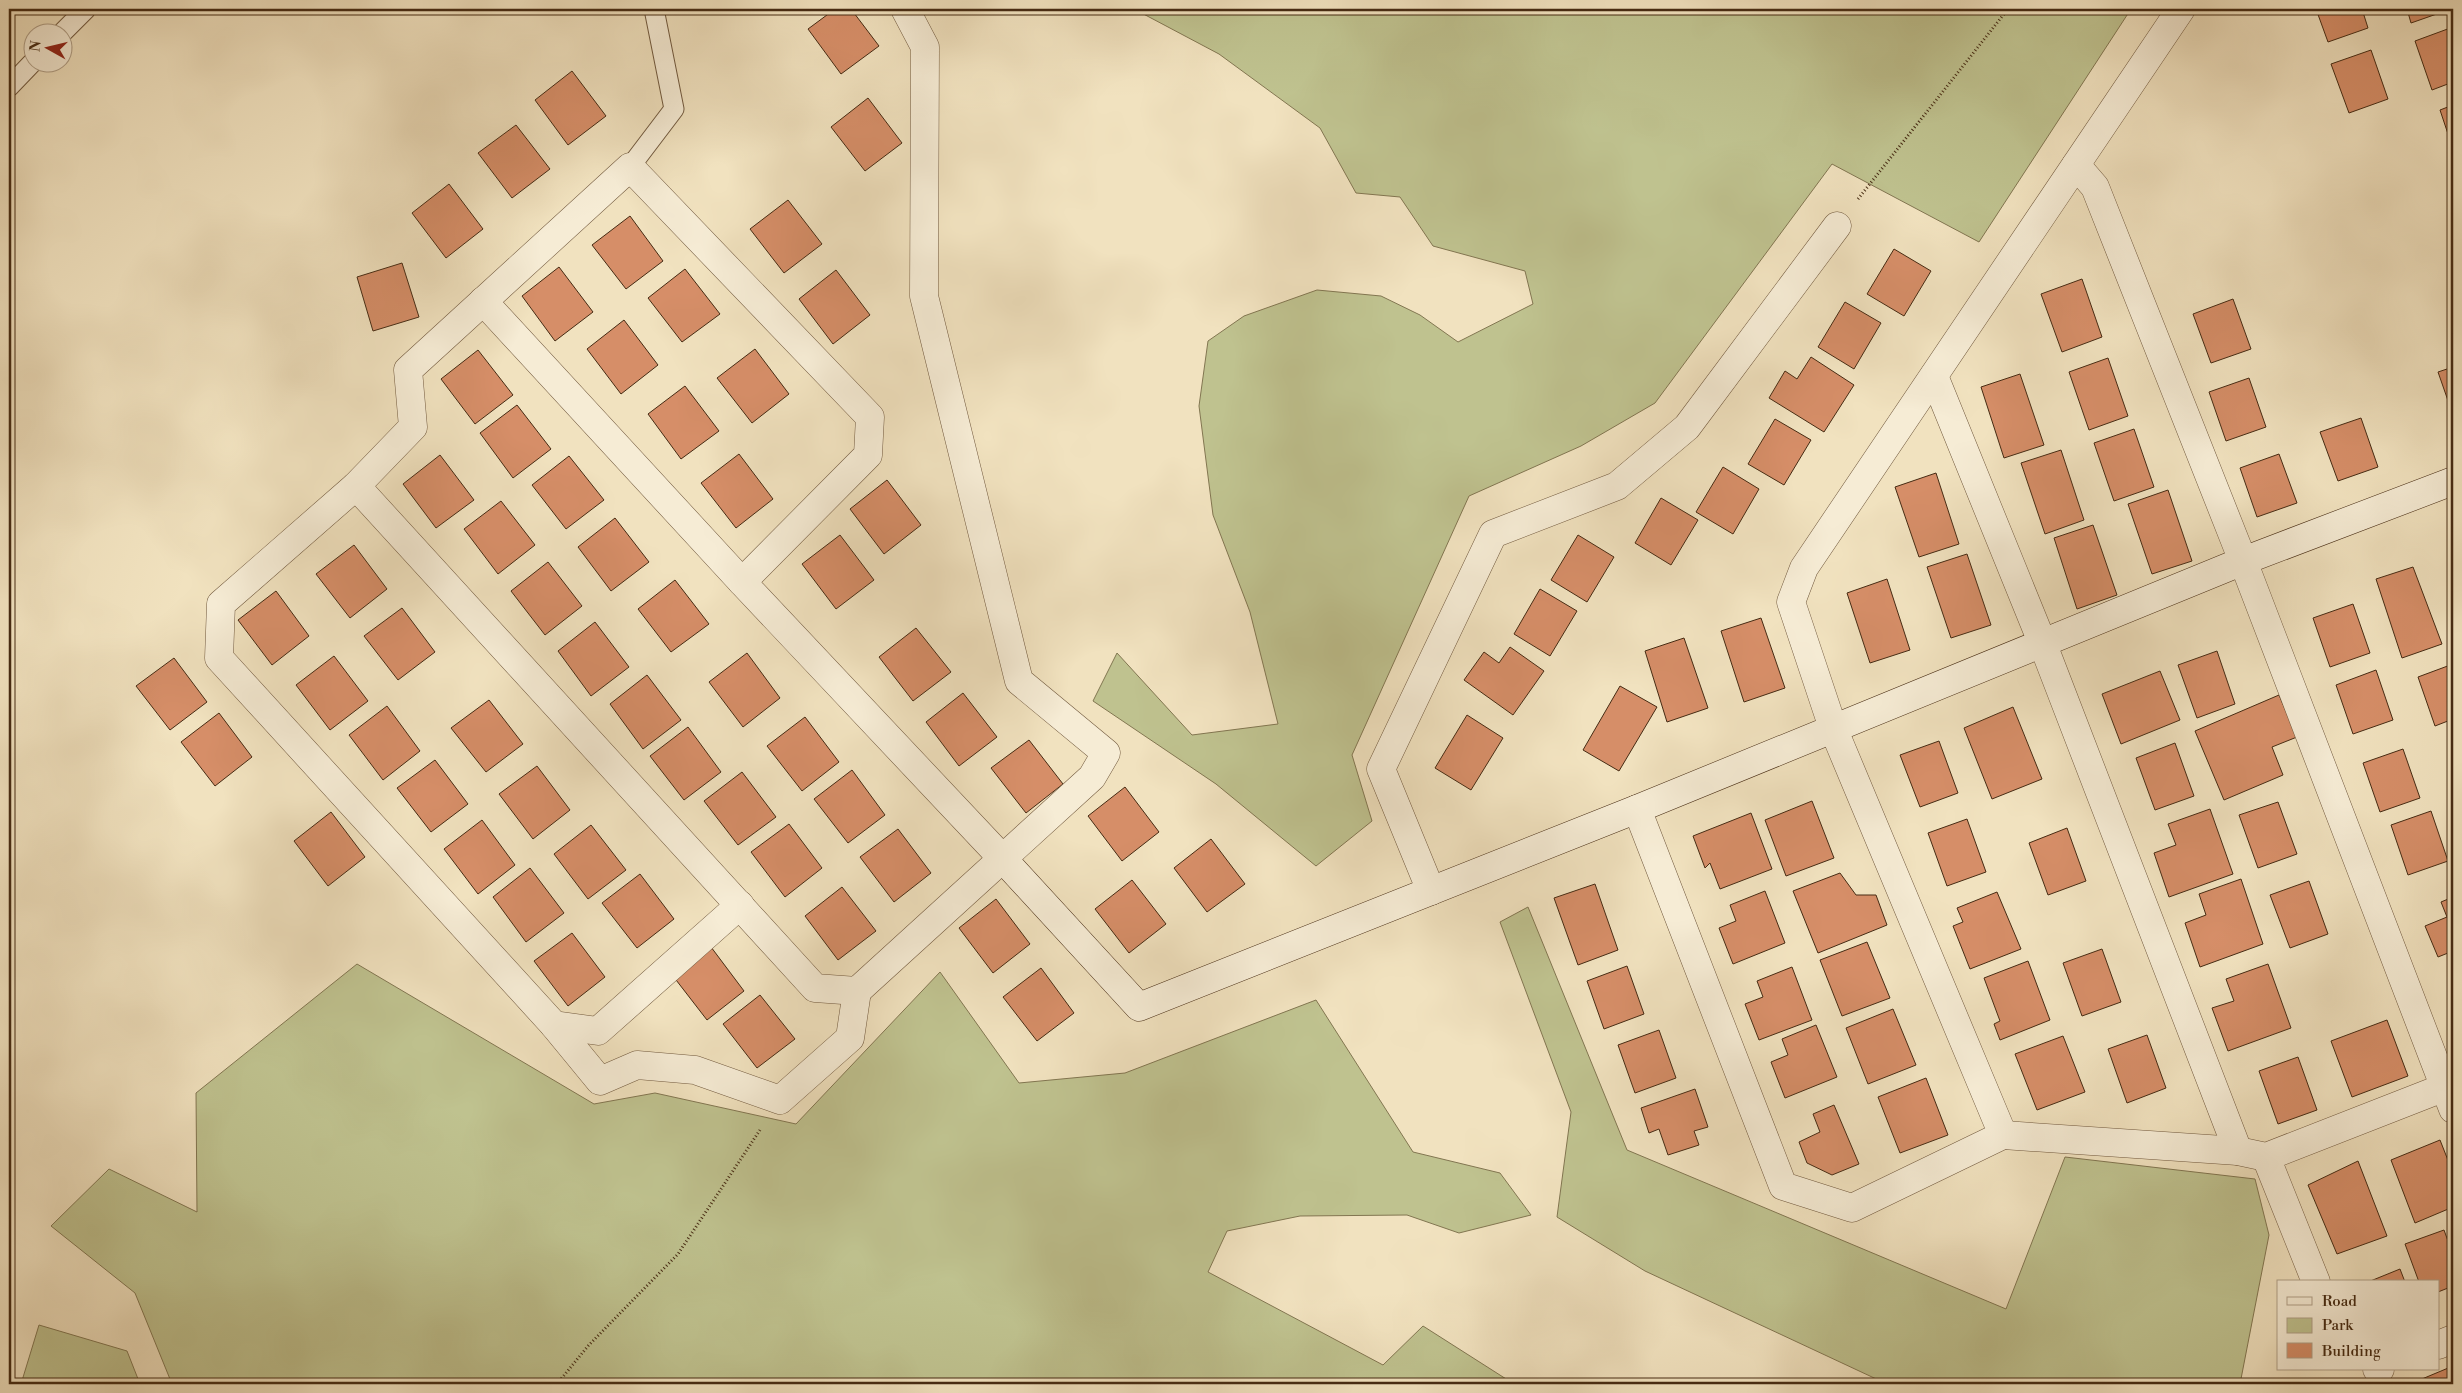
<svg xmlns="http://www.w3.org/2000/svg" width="2462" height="1393" font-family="'Libre Bodoni',serif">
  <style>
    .green { fill: #bfc28f; stroke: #827651 }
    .building { fill: #d68e68; stroke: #462b13 }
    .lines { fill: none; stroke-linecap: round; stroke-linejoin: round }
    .lane-casing { stroke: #71593e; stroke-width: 21 }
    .street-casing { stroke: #71593e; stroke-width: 29 }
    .secondary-casing { stroke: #462b13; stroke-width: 29 }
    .path { stroke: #462b13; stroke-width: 3; stroke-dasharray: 1 2.5; stroke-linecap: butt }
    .lane { stroke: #f6ecd5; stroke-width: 19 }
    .street { stroke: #f6ecd5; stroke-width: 28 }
    .secondary { stroke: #f6ecd5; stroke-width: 28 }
  </style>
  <rect width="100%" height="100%" fill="#f1e2bf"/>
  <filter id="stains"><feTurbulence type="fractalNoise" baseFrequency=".004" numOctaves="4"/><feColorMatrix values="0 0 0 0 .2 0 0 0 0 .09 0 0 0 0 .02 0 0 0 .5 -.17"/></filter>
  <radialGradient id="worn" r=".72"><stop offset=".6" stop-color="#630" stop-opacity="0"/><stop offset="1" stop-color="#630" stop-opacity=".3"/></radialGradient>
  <!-- green -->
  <g class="green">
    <path d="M1134 9H2131L1979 242 1832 164 1655 403 1581 446 1469 496 1352 755 1372 821 1316 866 1216 784 1093 701 1117 653 1192 735 1278 724 1250 612 1213 515 1199 406 1208 341 1244 316 1317 290 1381 296 1420 315 1458 342 1533 304 1525 271 1433 246 1400 197 1356 193 1320 128 1219 54Z"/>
    <path d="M1528 907 1627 1150 2006 1309 2065 1157 2255 1179 2269 1235 2240 1384H1887L1645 1271 1557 1217 1571 1112 1500 922Z"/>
    <path d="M357 964 594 1104 655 1093 796 1124 940 972 1019 1083 1125 1073 1316 1000 1413 1152 1500 1173 1531 1215 1459 1233 1407 1215 1300 1216 1227 1231 1208 1272 1383 1365 1423 1326 1514 1384H172L135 1293 51 1226 109 1169 197 1212 196 1093Z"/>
    <path d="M39 1325 127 1351 140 1384H21Z"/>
  </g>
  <!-- building -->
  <g class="building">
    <path d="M835 9H851L879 46 841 74 808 29Z"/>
    <path d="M2316 9H2362L2368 28 2328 42Z"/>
    <path d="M2407 9H2451L2411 23Z"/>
    <path d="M2453 27V82L2432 90 2415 41Z"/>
    <path d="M2371 50 2388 99 2349 113 2331 64Z"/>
    <path d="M572 71 606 116 568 145 535 100Z"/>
    <path d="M868 98 902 143 865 171 831 127Z"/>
    <path d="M2453 105V149L2440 110Z"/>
    <path d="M516 125 550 169 512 198 478 153Z"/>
    <path d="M449 184 483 229 446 258 412 213Z"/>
    <path d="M788 200 822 244 784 273 750 229Z"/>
    <path d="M630 216 663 261 626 289 592 245Z"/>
    <path d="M1894 249 1931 271 1904 316 1867 294Z"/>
    <path d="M402 263 419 317 373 331 357 277Z"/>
    <path d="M559 267 593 312 555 341 522 296Z"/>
    <path d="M685 269 720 314 682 342 648 298Z"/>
    <path d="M836 270 870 315 833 344 799 299Z"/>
    <path d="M2082 279 2102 337 2062 352 2041 294Z"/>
    <path d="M2233 299 2251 349 2211 363 2193 314Z"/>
    <path d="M1845 302 1881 323 1854 369 1818 347Z"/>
    <path d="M624 320 658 365 621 394 587 349Z"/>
    <path d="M755 349 789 394 752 423 717 378Z"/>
    <path d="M478 350 513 395 475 424 441 379Z"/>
    <path d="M1811 357 1854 385 1824 432 1769 398 1785 371 1797 379Z"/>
    <path d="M2108 358 2128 416 2089 430 2069 372Z"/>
    <path d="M2453 367V415L2438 372Z"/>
    <path d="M2020 374 2044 445 2004 458 1981 387Z"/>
    <path d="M2249 378 2266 427 2226 441 2209 392Z"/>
    <path d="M685 386 719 431 681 459 648 414Z"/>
    <path d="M517 405 551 449 513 478 480 433Z"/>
    <path d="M2361 418 2378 467 2338 481 2320 432Z"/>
    <path d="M1775 419 1811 440 1784 485 1748 464Z"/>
    <path d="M2134 429 2154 487 2114 501 2094 443Z"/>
    <path d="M2061 450 2084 520 2045 534 2021 463Z"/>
    <path d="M739 454 773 499 736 528 701 483Z"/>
    <path d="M2279 454 2297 503 2257 517 2240 468Z"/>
    <path d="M440 455 474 500 436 528 403 484Z"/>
    <path d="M569 456 604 500 566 529 532 485Z"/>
    <path d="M1723 467 1759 489 1733 534 1696 512Z"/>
    <path d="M1936 473 1959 544 1919 557 1895 487Z"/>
    <path d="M887 480 921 525 884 554 850 509Z"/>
    <path d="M2168 490 2192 561 2152 574 2128 504Z"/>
    <path d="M1661 498 1698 520 1671 565 1635 543Z"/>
    <path d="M501 501 535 545 498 574 464 529Z"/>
    <path d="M615 518 649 562 611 591 578 547Z"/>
    <path d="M2093 525 2117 595 2077 609 2054 538Z"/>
    <path d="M840 535 874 580 836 609 802 564Z"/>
    <path d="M1578 535 1614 557 1587 602 1551 580Z"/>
    <path d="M354 545 387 589 350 618 316 574Z"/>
    <path d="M1967 554 1991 625 1951 638 1927 567Z"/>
    <path d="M548 562 582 606 545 635 511 591Z"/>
    <path d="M2413 567 2442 644 2402 658 2376 579Z"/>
    <path d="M1887 579 1910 650 1870 663 1847 593Z"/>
    <path d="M675 580 709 624 671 652 638 609Z"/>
    <path d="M1540 589 1577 611 1550 656 1514 634Z"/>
    <path d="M276 591 309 636 272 665 238 620Z"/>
    <path d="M2353 604 2370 653 2330 667 2313 618Z"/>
    <path d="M402 608 435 652 398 680 364 636Z"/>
    <path d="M1761 618 1785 688 1744 702 1721 631Z"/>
    <path d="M595 622 629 667 591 696 558 651Z"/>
    <path d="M916 628 951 672 913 701 879 657Z"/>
    <path d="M1684 638 1708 708 1667 722 1645 651Z"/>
    <path d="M1510 647 1544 671 1513 715 1464 680 1484 652 1499 663Z"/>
    <path d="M2217 651 2235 704 2197 718 2178 665Z"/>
    <path d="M747 653 780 698 743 727 709 682Z"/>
    <path d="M334 656 368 701 330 730 296 685Z"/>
    <path d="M174 658 207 702 170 730 136 686Z"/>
    <path d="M2453 664V719L2435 726 2418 677Z"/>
    <path d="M2376 670 2393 720 2353 734 2336 685Z"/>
    <path d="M2160 671 2180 720 2121 744 2102 694Z"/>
    <path d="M647 675 681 720 643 749 610 704Z"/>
    <path d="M1620 686 1657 707 1619 771 1583 750Z"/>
    <path d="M963 693 997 737 959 766 926 722Z"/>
    <path d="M2279 695 2297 737 2272 747 2283 775 2224 800 2195 731Z"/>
    <path d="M489 700 523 744 486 772 451 728Z"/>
    <path d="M387 706 420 751 383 780 349 735Z"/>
    <path d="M2013 707 2042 779 1992 799 1964 728Z"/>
    <path d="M219 713 252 757 215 786 181 742Z"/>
    <path d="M1467 715 1503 738 1471 790 1435 768Z"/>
    <path d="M805 717 839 762 802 791 767 746Z"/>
    <path d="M688 727 721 772 684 800 650 756Z"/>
    <path d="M1029 740 1063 784 1026 813 991 768Z"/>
    <path d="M1939 741 1958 793 1920 807 1900 755Z"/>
    <path d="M2175 743 2194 796 2155 810 2136 758Z"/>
    <path d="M2403 749 2420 798 2380 812 2363 763Z"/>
    <path d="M435 760 468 804 431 832 397 788Z"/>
    <path d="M537 766 570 810 533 839 499 794Z"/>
    <path d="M852 770 885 815 848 843 814 799Z"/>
    <path d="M742 772 776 817 738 845 704 801Z"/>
    <path d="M1125 787 1159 832 1122 861 1088 816Z"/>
    <path d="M1812 801 1834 858 1786 876 1765 820Z"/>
    <path d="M2278 802 2297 854 2258 868 2239 815Z"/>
    <path d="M2210 809 2233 874 2169 897 2154 853 2176 845 2168 824Z"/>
    <path d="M2431 811 2448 861 2408 875 2391 825Z"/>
    <path d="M331 812 365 857 328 886 294 841Z"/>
    <path d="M1751 813 1772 869 1720 889 1710 863 1705 868 1693 836Z"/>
    <path d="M1967 819 1986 872 1947 886 1928 833Z"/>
    <path d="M482 820 515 865 478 894 444 849Z"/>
    <path d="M789 824 822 868 785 897 751 852Z"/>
    <path d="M591 825 626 870 588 899 554 854Z"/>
    <path d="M2067 828 2086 881 2048 895 2029 843Z"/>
    <path d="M898 829 931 873 894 902 860 857Z"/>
    <path d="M1211 839 1245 884 1207 912 1174 868Z"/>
    <path d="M530 868 564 913 526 942 493 897Z"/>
    <path d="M1840 873 1856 895H1876L1887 925 1818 953 1793 891Z"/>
    <path d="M640 874 674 919 637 948 602 903Z"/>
    <path d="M2241 879 2263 944 2200 967 2185 923 2206 915 2199 894Z"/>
    <path d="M1132 880 1166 924 1129 953 1095 909Z"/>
    <path d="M2309 881 2328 934 2290 948 2270 895Z"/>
    <path d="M1595 884 1618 950 1578 965 1554 898Z"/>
    <path d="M842 887 876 931 838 960 805 916Z"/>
    <path d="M1765 891 1785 943 1733 964 1719 928 1736 921 1730 905Z"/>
    <path d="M1997 892 2021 949 1970 969 1953 926 1963 922 1957 908Z"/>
    <path d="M2453 897V951L2438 957 2425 926 2447 917 2441 902Z"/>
    <path d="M996 899 1030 944 993 973 959 928Z"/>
    <path d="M572 933 605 977 568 1006 534 961Z"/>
    <path d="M1867 942 1890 998 1842 1016 1820 960Z"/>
    <path d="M711 947 744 991 707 1020 673 976Z"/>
    <path d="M2102 949 2121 1002 2082 1016 2063 963Z"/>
    <path d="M2028 961 2050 1020 2000 1040 1994 1024 2000 1021 1984 978Z"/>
    <path d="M2268 964 2291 1028 2228 1051 2212 1008 2234 1001 2226 979Z"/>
    <path d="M1627 966 1644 1014 1604 1029 1587 981Z"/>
    <path d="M1792 967 1812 1020 1759 1040 1745 1004 1763 997 1757 981Z"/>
    <path d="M1041 968 1074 1013 1037 1041 1003 997Z"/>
    <path d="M760 995 795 1039 757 1068 723 1024Z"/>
    <path d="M1893 1009 1916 1065 1868 1084 1846 1028Z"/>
    <path d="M2387 1020 2408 1076 2352 1097 2331 1041Z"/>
    <path d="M1816 1025 1837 1077 1785 1098 1771 1062 1788 1055 1782 1039Z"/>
    <path d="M1659 1030 1676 1078 1635 1093 1618 1045Z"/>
    <path d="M2147 1035 2166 1088 2127 1103 2108 1049Z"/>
    <path d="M2063 1036 2085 1092 2037 1110 2015 1054Z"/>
    <path d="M2298 1057 2317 1110 2278 1124 2259 1071Z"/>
    <path d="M1926 1078 1948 1135 1900 1153 1878 1097Z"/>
    <path d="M1695 1089 1708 1127 1694 1131 1699 1145 1668 1155 1659 1129 1649 1133 1641 1108Z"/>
    <path d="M1834 1105 1859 1164 1832 1175 1807 1163 1799 1142 1820 1132 1813 1114Z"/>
    <path d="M2440 1140 2453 1173V1207L2415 1223 2391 1160Z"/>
    <path d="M2358 1161 2387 1236 2337 1254 2308 1185Z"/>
    <path d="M2444 1230 2453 1255V1286L2438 1292V1282H2419L2405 1244Z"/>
    <path d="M2400 1269 2405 1282H2368Z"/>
    <path d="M2453 1366V1384H2410Z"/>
  </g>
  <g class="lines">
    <defs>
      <g id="lane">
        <path d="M62 33 86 9"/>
        <path d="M9 87 33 62"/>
        <path d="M630 167 674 109 654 9"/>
      </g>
      <g id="street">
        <path d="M2076 165 2095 187 2243 561 2453 1109"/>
        <path d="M483 301 742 582 1003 859"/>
        <path d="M1934 376 2042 642 2238 1151"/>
        <path d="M356 486 815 988 857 991 1092 777 1106 753 1019 681 924 296 925 47 905 9"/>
        <path d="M1637 809 1783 1186 1852 1208 2003 1135 2238 1151 2266 1157 2453 1084"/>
        <path d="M1431 891 1381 769 1493 534 1617 486 1687 427 1837 226"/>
        <path d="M740 905 598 1031 554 1025 219 658 221 604 356 486 413 427 408 370 630 167 870 417 868 455 742 582"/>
        <path d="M554 1025 600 1081 637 1065 695 1070 780 1100 850 1038 857 991"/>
        <path d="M2003 1135 1833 728 1791 602 1804 568 2181 9"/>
        <path d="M2266 1157 2316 1282"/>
        <path d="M2438 1345 2453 1339"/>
        <path d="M2377 1369H2380"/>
      </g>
      <path id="secondary" d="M1003 859 1139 1007 1637 809 2243 561 2453 481"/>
    </defs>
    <!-- lane casing -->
    <use href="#lane" class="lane-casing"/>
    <!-- street casing -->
    <use href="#street" class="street-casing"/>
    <!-- secondary casing -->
    <use href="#secondary" class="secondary-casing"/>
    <!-- path -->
    <g class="path">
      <path d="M1858 199 2008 9"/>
      <path d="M557 1384 588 1346 678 1254 760 1130"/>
    </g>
    <!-- lane -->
    <use href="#lane" class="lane"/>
    <!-- street -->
    <use href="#street" class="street"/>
    <!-- secondary -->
    <use href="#secondary" class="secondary"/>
  </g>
  <!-- margin -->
  <rect width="2462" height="1393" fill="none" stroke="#f1e2bf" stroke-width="30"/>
  <rect x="10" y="10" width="2442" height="1373" fill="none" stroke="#462b13" stroke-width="2.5"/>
  <rect x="15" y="15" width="2432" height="1363" fill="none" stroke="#462b13"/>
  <!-- legend -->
  <rect x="2277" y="1280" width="162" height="90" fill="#f6ecd5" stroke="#b09f87"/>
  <rect x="2287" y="1297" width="25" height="8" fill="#f6ecd5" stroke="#b09f87"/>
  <text x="2322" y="1306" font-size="15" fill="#462b13">Road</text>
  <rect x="2287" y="1318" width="25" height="15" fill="#bfc28f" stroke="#b09f87"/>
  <text x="2322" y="1330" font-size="15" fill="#462b13">Park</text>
  <rect x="2287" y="1343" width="25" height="15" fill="#d68e68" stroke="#b09f87"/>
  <text x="2322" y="1356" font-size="15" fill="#462b13">Building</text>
  <!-- north arrow -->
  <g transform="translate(48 48) rotate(278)"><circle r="24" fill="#f6ecd5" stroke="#b09f87"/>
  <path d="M0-4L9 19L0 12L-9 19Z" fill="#8f2418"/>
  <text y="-8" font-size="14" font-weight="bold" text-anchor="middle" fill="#462b13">N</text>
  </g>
  <rect width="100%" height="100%" filter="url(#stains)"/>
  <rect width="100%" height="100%" fill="url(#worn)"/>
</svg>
